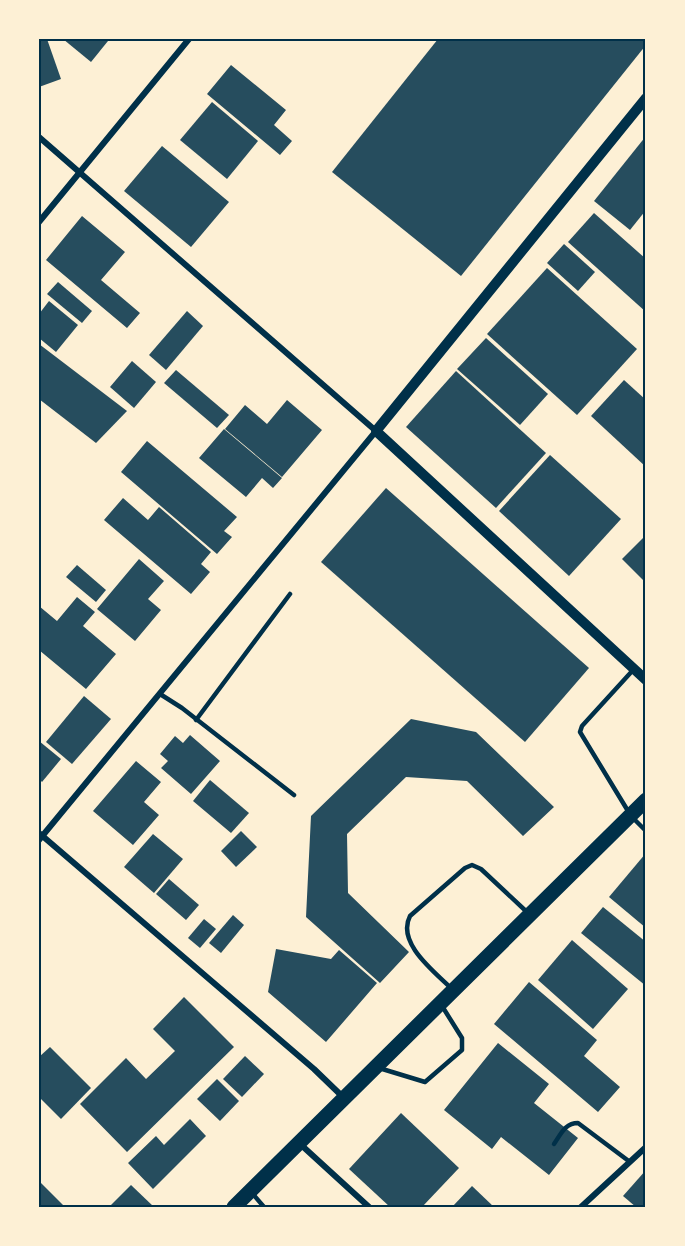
<svg xmlns="http://www.w3.org/2000/svg" width="685" height="1246" font-family="'Times New Roman',serif">
  <style>
    .building { fill: #264d5e }
    .lines { fill: none; stroke-linecap: round; stroke-linejoin: round }
    .service { stroke: #003049; stroke-width: 4.5 }
    .minor { stroke: #003049; stroke-width: 6 }
    .tertiary { stroke: #003049; stroke-width: 10 }
    .primary { stroke: #003049; stroke-width: 15 }
    .neatline { fill: none; stroke: #003049; stroke-width: 2 }
  </style>
  <rect width="100%" height="100%" fill="#fdf0d5"/>
  <!-- building -->
  <g class="building">
    <path d="M39 39H47L61 79 39 87Z"/>
    <path d="M63 39H106L108 41 91 62Z"/>
    <path d="M438 39H646V45L461 276 332 172Z"/>
    <path d="M231 65 286 110 274 125 292 141 280 155 207 94Z"/>
    <path d="M212 102 258 141 227 179 180 140Z"/>
    <path d="M646 136V210L630 230 594 201Z"/>
    <path d="M162 146 229 202 191 247 124 191Z"/>
    <path d="M594 213 646 259V312L568 242Z"/>
    <path d="M82 216 125 252 101 280 140 313 127 328 46 260Z"/>
    <path d="M564 244 595 272 578 291 547 263Z"/>
    <path d="M547 268 637 349 577 415 487 334Z"/>
    <path d="M58 282 92 311 82 323 47 294Z"/>
    <path d="M49 301 78 325 56 352 39 338V314Z"/>
    <path d="M187 311 203 326 166 370 149 355Z"/>
    <path d="M486 338 548 394 520 425 457 369Z"/>
    <path d="M39 344 127 411 96 443 39 399Z"/>
    <path d="M132 361 156 382 134 408 110 387Z"/>
    <path d="M176 370 229 415 217 428 164 383Z"/>
    <path d="M456 371 546 453 496 508 406 427Z"/>
    <path d="M624 380 646 400V467L591 416Z"/>
    <path d="M287 400 322 430 282 477 225 429 245 405 267 424Z"/>
    <path d="M224 429 282 478 273 488 262 478 246 497 199 458Z"/>
    <path d="M147 441 237 517 224 531 232 537 217 554 121 472Z"/>
    <path d="M550 455 621 519 569 576 499 511Z"/>
    <path d="M386 488 589 668 525 742 321 562Z"/>
    <path d="M123 498 148 520 159 507 211 552 201 564 210 572 191 594 104 520Z"/>
    <path d="M646 535V583L622 559Z"/>
    <path d="M139 559 164 581 148 599 161 610 135 641 97 609Z"/>
    <path d="M77 565 106 590 96 602 66 577Z"/>
    <path d="M77 597 95 612 83 626 116 654 86 689 39 650V606L57 621Z"/>
    <path d="M84 696 111 719 72 764 46 742Z"/>
    <path d="M411 719 476 732 554 807 523 836 467 781 406 777 347 834 348 893 409 952 380 983 306 917 311 816Z"/>
    <path d="M190 735 220 761 191 794 161 768 168 761 160 754 175 736 183 743Z"/>
    <path d="M39 741 61 759 42 782 39 779Z"/>
    <path d="M136 761 161 782 144 802 159 815 133 845 93 811Z"/>
    <path d="M210 780 249 813 231 833 193 801Z"/>
    <path d="M241 831 257 847 236 867 221 851Z"/>
    <path d="M153 834 183 859 154 893 124 867Z"/>
    <path d="M646 853V928L609 897Z"/>
    <path d="M169 879 199 905 186 920 156 894Z"/>
    <path d="M603 907 646 942V986L581 933Z"/>
    <path d="M233 915 244 925 221 953 209 943Z"/>
    <path d="M204 919 216 929 200 948 188 938Z"/>
    <path d="M572 940 628 989 593 1029 538 980Z"/>
    <path d="M276 949 331 959 339 950 377 983 326 1042 268 992Z"/>
    <path d="M529 982 597 1040 584 1056 620 1087 598 1112 494 1024Z"/>
    <path d="M184 997 234 1047 127 1152 80 1104 126 1058 146 1079 175 1051 153 1029Z"/>
    <path d="M498 1043 549 1084 534 1103 578 1138 549 1175 501 1137 492 1149 444 1110Z"/>
    <path d="M50 1047 91 1088 61 1119 39 1097V1057Z"/>
    <path d="M245 1056 264 1074 242 1097 223 1079Z"/>
    <path d="M217 1079 239 1101 220 1121 197 1099Z"/>
    <path d="M401 1113 459 1168 422 1207H390L349 1169Z"/>
    <path d="M190 1119 206 1136 153 1189 128 1163 156 1136 164 1145Z"/>
    <path d="M646 1170V1207H636L623 1196Z"/>
    <path d="M39 1181 65 1207H39Z"/>
    <path d="M131 1185 154 1207H109Z"/>
    <path d="M472 1186 494 1207H452Z"/>
  </g>
  <g class="lines">
    <!-- service -->
    <g class="service">
      <path d="M160 694 182 708 294 795"/>
      <path d="M196 720 290 594"/>
      <path d="M628 811 580 732 582 726 634 669"/>
      <path d="M633 818 646 831"/>
      <path d="M452 989C435 972 396 943 410 916L465 868 472 865 481 869 528 913"/>
      <path d="M379 1068 425 1082 462 1050V1038L442 1006"/>
      <path d="M554 1144C561 1134 565 1123 578 1123L630 1162"/>
      <path d="M252 1193 264 1207"/>
    </g>
    <!-- minor -->
    <g class="minor">
      <path d="M39 137 376 431 39 840"/>
      <path d="M39 222 189 39"/>
      <path d="M39 833 314 1069 344 1098"/>
      <path d="M299 1143 369 1207"/>
      <path d="M581 1207 646 1147"/>
    </g>
    <!-- tertiary -->
    <path class="tertiary" d="M646 98 376 431 646 680"/>
    <!-- primary -->
    <path class="primary" d="M234 1207 646 800"/>
  </g>
  <!-- border -->
  <rect width="685" height="1246" fill="none" stroke="#fdf0d5" stroke-width="81"/>
  <rect x="40" y="40" width="604" height="1166" class="neatline"/>
</svg>
